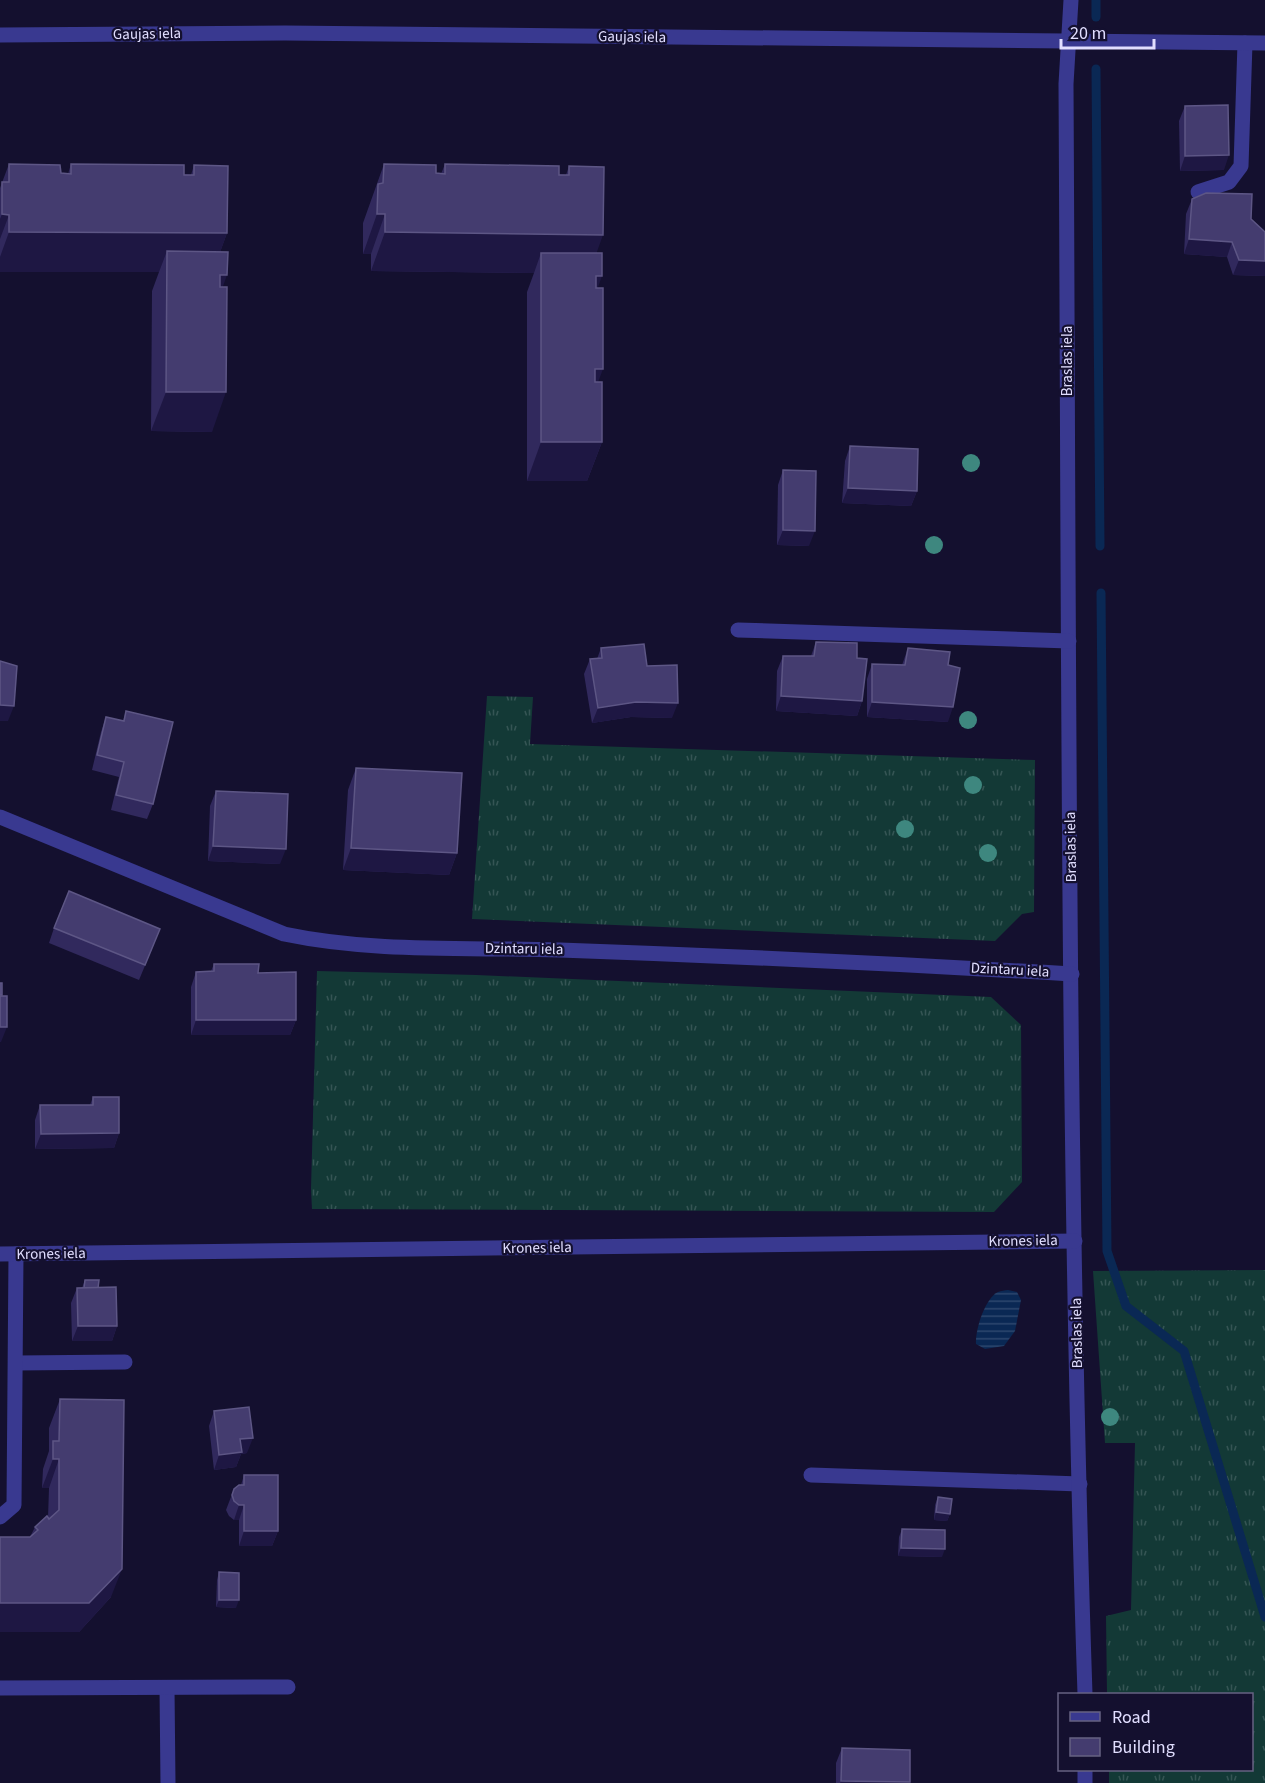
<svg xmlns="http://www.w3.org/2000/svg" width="1265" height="1783" font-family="'Source Sans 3',sans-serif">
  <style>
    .grass { fill: url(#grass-tufts) }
    .water { fill: url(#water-rules) }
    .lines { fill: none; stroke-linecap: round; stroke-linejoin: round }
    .stream { stroke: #0a2854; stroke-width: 9 }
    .service { stroke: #393990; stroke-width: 15 }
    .minor { stroke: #393990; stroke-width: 15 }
    .tree { fill: #3e877f }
    .wall { fill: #31295d }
    .shaded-wall { fill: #1e1743 }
    .building { fill: #443c6f; stroke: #5d5685; stroke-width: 1.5 }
    .labels { text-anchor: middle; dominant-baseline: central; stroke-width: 4.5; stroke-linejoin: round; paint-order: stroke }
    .street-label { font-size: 15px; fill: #e1deff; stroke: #14102f }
  </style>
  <defs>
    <pattern id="grass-tufts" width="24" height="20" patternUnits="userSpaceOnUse" patternTransform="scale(1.5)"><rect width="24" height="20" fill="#133936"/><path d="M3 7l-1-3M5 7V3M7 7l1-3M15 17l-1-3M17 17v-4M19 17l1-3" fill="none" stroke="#355554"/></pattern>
    <pattern id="water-rules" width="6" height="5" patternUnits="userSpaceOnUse" patternTransform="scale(1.5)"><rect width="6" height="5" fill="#0a2854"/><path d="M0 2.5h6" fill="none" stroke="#2d476e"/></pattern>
  </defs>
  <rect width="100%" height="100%" fill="#14102f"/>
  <!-- grass -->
  <g class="grass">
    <path d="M487 696 533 697 530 744 1035 760 1034 912 1022 914 995 941 472 919Z"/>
    <path d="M317 971 476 975 991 997 1021 1025 1022 1182 994 1212 312 1209 311 1189Z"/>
    <path d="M1265 1270V1783H1109V1770H1252V1694H1107L1106 1616 1131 1610 1135 1443H1105L1093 1271Z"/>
  </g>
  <!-- water -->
  <path class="water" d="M1008 1290 1017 1292 1021 1300 1015 1331 1004 1346 985 1349 976 1344C975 1330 985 1298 998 1292 1001 1291 1005 1290 1008 1290Z"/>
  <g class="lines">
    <!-- stream -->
    <g class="stream">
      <path d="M1096 0V17"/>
      <path d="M1096 69 1100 546"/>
      <path d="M1101 593 1107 1251 1126 1306 1184 1351 1265 1617"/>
    </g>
    <!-- service -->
    <g class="service">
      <path d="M1198 192 1229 182 1241 166 1245 43"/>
      <path d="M16 1363 125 1362"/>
      <path d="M811 1475 1080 1484"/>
      <path d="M0 1517 14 1505 16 1254"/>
      <path d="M167 1688 168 1783"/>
    </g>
    <!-- minor -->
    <g class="minor">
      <path d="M1071 0 1066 84C1069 621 1067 1158 1085 1694"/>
      <path d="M0 35 285 33 1265 43"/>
      <path d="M738 630 1069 641"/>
      <path d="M0 817 284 934C374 953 468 947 560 950 731 956 901 964 1072 974"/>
      <path d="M0 1254 1075 1241"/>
      <path d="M0 1688 288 1687"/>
      <path d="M1085 1783V1770"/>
    </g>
  </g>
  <!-- trees -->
  <g class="tree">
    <circle cx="971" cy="463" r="9"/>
    <circle cx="934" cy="545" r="9"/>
    <circle cx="968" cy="720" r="9"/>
    <circle cx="973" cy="785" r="9"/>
    <circle cx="905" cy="829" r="9"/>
    <circle cx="988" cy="853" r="9"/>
    <circle cx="1110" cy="1417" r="9"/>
  </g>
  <!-- wall -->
  <g class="wall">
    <path d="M1185 106 1224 170 1180 171 1179 121Z"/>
    <path d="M9 164 61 173 68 174 71 164 191 175 194 165 227 233 220 252 223 287 212 432 151 431 152 291 159 272H0V188Z"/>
    <path d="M384 164 436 173 441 174 445 164 566 175 569 166 597 253 598 382 602 442 587 481H527V292L534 273 371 271V254H363V223Z"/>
    <path d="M1192 199 1251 219 1265 276 1233 275 1227 257 1184 254 1186 214Z"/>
    <path d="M850 446 917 491 911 506 842 503 845 461Z"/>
    <path d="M783 470 809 546 777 545 778 485Z"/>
    <path d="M816 642 857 658 862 701 857 716 776 711 777 671 783 656H811Z"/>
    <path d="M601 648 647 666 672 718 631 717 592 723 584 674 590 659H597Z"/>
    <path d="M908 648 948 665V722L867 717V679L872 664 902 665Z"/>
    <path d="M126 711 153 804 147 819 111 810 119 777 92 770 101 732 106 717 123 721Z"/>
    <path d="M356 768 457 853 449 875 343 870 348 790Z"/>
    <path d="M216 791 280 864 208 861 210 806Z"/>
    <path d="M54 928 154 944 139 980 49 943Z"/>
    <path d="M214 964 258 973 296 1020 290 1035H191V987L196 972 211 971Z"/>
    <path d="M93 1097 119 1133 114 1148 35 1149V1120L40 1105H90Z"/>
    <path d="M85 1280 98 1288 117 1326 112 1341H72L71 1303 77 1288H82Z"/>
    <path d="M60 1399 111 1597 79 1632H0V1537H30L35 1527 48 1518 49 1488H42L43 1469 49 1451V1428Z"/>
    <path d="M214 1411 247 1453 241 1454 236 1467 214 1470 209 1426Z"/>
    <path d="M244 1475 278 1531 272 1546H239V1520H234L229 1516 226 1510 234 1489 241 1485Z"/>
    <path d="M938 1497 950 1514 947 1521 934 1520 935 1505Z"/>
    <path d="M902 1529 942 1557 898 1556 899 1537Z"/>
    <path d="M219 1572 236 1608 216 1607 217 1580Z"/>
    <path d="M842 1748 910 1782 909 1783H836V1763Z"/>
  </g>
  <!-- shaded-wall -->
  <g class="shaded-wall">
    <path d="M1229 155 1224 170 1180 171 1185 156Z"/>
    <path d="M2 214 9 215 0 239V219Z"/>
    <path d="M377 214H385L371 254H363Z"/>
    <path d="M9 232 227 233 213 272 167 251 159 272H0V257Z"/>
    <path d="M385 232 603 235 589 274 541 253 534 273 371 271Z"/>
    <path d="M1189 239 1232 242 1227 257 1184 254Z"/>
    <path d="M1239 260 1265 261V276L1233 275Z"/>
    <path d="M220 275H227L213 314Z"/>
    <path d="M596 276H602L588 315Z"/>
    <path d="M595 369H603L588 409Z"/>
    <path d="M166 392H226L212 432 151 431Z"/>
    <path d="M541 442H602L587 481H527Z"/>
    <path d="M848 488 917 491 911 506 842 503Z"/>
    <path d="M783 530 815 531 809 546 777 545Z"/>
    <path d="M781 696 862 701 857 716 776 711Z"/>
    <path d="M636 702 678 703 672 718 631 717 592 723 598 708Z"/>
    <path d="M872 702 953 707 948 722 867 717Z"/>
    <path d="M0 705 14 706 8 721H0Z"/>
    <path d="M213 846 286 849 280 864 208 861Z"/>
    <path d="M351 848 457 853 449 875 343 870Z"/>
    <path d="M196 1020H296L290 1035H191Z"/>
    <path d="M0 1027H7L1 1042H0Z"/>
    <path d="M119 1133 114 1148 35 1149 41 1134Z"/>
    <path d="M78 1326H117L112 1341H72Z"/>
    <path d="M253 1438 247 1453 241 1454 236 1467 214 1470 219 1455 240 1439Z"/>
    <path d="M53 1459H59L49 1488H42Z"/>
    <path d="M239 1505H244L239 1520H234Z"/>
    <path d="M936 1512 950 1514 947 1521 934 1520Z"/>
    <path d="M244 1531H278L272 1546H239Z"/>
    <path d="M901 1548 945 1549 942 1557 898 1556Z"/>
    <path d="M122 1569 111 1597 79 1632H0V1603Z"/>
    <path d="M219 1600H239L236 1608 216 1607Z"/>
    <path d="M841 1781 910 1782 909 1783H840Z"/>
  </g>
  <!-- building -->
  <g class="building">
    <path d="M1228 105 1229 155 1185 156V106Z"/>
    <path d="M9 164 60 165 61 173 71 174V164L184 165V175H194V165L228 166 227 233 9 232V215L2 214V182H9Z"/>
    <path d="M384 164 436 165V173L445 174V164L559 166V175H569V166L604 167 603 235 385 232V214H377L378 184 383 183Z"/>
    <path d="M1206 193 1252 194 1251 219 1265 232V261L1239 260 1232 242 1189 239 1192 199Z"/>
    <path d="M167 251 228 252 227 275H220V287H227L226 392H166Z"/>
    <path d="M541 253H602V276H596V288H603V369H595V382H602V442H541Z"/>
    <path d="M850 446 918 449 917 491 848 488Z"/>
    <path d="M783 470 816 471 815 531 783 530Z"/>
    <path d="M816 642 857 643V658L867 659 862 701 781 696 783 656H814Z"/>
    <path d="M644 644 647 666 677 665 678 703 636 702 598 708 590 659 602 658 601 648Z"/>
    <path d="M908 648 950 652 948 665 960 668 953 707 872 702V664L905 665Z"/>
    <path d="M0 661 17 666 14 706 0 705Z"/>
    <path d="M126 711 173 722 153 804 116 795 124 762 97 755 106 717 124 721Z"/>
    <path d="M356 768 462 773 457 853 351 848Z"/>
    <path d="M216 791 288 794 286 849 213 846Z"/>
    <path d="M69 891 160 929 145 965 54 928Z"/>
    <path d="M214 964H259L258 973 296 972V1020H196V972L214 971Z"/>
    <rect x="0" y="983" width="2" height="12"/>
    <rect x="0" y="996" width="7" height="31"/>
    <path d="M93 1097H119V1133L41 1134 40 1105H93Z"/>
    <path d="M85 1280H99L98 1288H84Z"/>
    <path d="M116 1287 117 1326H78L77 1288Z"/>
    <path d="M60 1399 124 1400 122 1569 89 1603H0V1537H30L38 1530 35 1527 47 1516 49 1519 59 1510V1459H53V1441H59Z"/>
    <path d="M249 1407 253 1438 240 1439 242 1452 219 1455 214 1411Z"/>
    <path d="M244 1475H278V1531H244V1505H239L234 1501 232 1495 234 1489 239 1485H244Z"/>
    <path d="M938 1497 952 1499 950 1514 936 1512Z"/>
    <path d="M902 1529 945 1530V1549L901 1548Z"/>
    <path d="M219 1572 239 1573V1600H219Z"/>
    <path d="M842 1748 910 1750V1782L841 1781Z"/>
  </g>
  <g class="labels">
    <!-- street labels -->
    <g class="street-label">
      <text transform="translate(147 34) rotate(-1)">Gaujas iela</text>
      <text transform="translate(632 37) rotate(1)">Gaujas iela</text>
      <text transform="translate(1067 361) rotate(-90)">Braslas iela</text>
      <text transform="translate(1071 847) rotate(-91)">Braslas iela</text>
      <text transform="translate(524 949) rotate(1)">Dzintaru iela</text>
      <text transform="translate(1010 970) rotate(3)">Dzintaru iela</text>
      <text transform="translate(1023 1241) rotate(-1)">Krones iela</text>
      <text transform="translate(537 1248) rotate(-1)">Krones iela</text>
      <text transform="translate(51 1254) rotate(-1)">Krones iela</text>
      <text transform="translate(1077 1333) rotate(-91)">Braslas iela</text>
    </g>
  </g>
  <!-- legend -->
  <rect x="1058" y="1693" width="195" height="78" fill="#14102f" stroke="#666282" stroke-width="1.5"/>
  <rect x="1070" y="1712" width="30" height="9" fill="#393990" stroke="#666282" stroke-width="1.5"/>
  <text x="1112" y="1723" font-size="18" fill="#e1deff">Road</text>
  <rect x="1070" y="1738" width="30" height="18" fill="#443c6f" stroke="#666282" stroke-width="1.5"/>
  <text x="1112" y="1753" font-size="18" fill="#e1deff">Building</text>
  <!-- scale -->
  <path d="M1061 39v9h93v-9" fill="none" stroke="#e1deff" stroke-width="3"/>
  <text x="1070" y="39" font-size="18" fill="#e1deff" stroke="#14102f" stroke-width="4.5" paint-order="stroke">20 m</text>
</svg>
